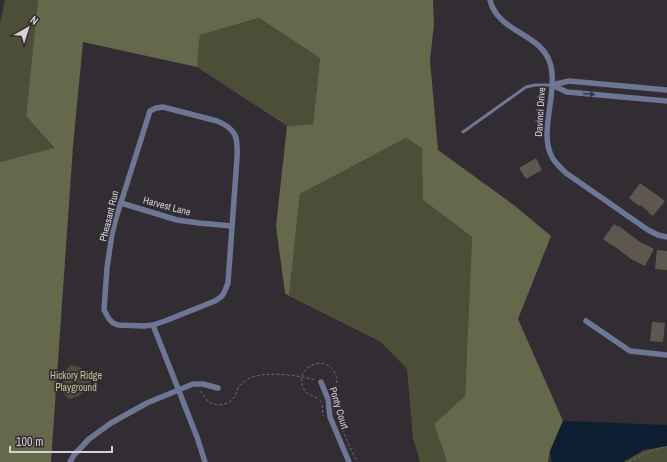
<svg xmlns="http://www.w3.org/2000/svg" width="667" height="462" font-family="'Archivo Narrow',sans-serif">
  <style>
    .green { fill: #4c4e37 }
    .forest { fill: #66684b }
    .water { fill: #0d1e31 }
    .building { fill: #5d574f }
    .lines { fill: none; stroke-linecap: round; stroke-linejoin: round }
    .path { stroke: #6f6a70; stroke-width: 1; stroke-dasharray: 3 2; stroke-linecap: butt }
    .lane { stroke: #6d7794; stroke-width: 3 }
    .street { stroke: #6d7794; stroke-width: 5.5 }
    .oneway { fill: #3b3742 }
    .labels { text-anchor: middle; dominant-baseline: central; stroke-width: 3.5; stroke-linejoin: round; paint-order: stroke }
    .street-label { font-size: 10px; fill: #d4d0d4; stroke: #322c33 }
    .park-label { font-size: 10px; fill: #bfc38c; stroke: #322c33 }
  </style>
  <rect width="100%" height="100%" fill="#322c33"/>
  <!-- green -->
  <g class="green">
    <path d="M5 0H38L26 116 54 149 0 162V23Z"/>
    <path d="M259 18 320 58 313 124 287 126 197 67 200 35Z"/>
    <path d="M406 138 423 148V200L472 237 465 396 434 424 447 462H420L413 438 407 369 381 342 289 296 300 194Z"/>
    <path d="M71 365C80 365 89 374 91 383 89 391 77 398 69 399 59 393 62 371 71 365Z"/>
    <path d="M667 446V462H623L644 450Z"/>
  </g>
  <!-- forest -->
  <path class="forest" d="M38 0H433L434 24 430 60 438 150 515 206 551 236 518 319 563 421 550 451 548 462H447L434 424 465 396 472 237 423 200 422 148 406 138 300 194 289 296 285 293 276 226 287 126 313 124 320 58 259 18 200 35 197 67 83 42 73 146 51 462H0V162L54 148 26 116Z"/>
  <!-- water -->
  <path class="water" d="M563 421 667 425V446L644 450 623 462H552L550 451Z"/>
  <!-- building -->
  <g class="building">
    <path d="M536 158 542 170 526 179 519 168Z"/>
    <path d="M640 183 665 201 653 216 648 213 649 212 640 205 639 206 629 198Z"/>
    <path d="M614 224 618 227 619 226 640 242 654 249 645 266 631 259 614 246H613L603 239Z"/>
    <path d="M657 250 667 251V270L655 269Z"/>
    <path d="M652 322 665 323 663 342 650 341Z"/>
  </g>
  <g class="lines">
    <!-- path -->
    <g class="path">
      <path d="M200 391C203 394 205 398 208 401 216 408 229 405 235 396 237 393 237 388 240 385 243 382 247 380 250 378 267 371 298 375 315 380"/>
      <path d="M321 402C317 395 307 398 303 387 295 368 322 354 334 371 340 380 335 396 336 407 339 426 349 445 357 462"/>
      <path d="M322 405 323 416"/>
      <path d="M629 462C641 455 653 449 667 447"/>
    </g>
    <!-- lane -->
    <path class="lane" d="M463 132 526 87 535 85H552"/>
    <!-- street -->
    <g class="street">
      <path d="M490 0C498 33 541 33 550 63 559 91 538 132 552 157 555 163 561 168 566 173L648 230 658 235 667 237"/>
      <path d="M552 85 567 92 667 101"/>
      <path d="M552 85 569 81 667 90"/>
      <path d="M163 107 217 121C237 129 238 138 237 158L228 283 224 293 221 297 215 301 165 321 153 325 144 326 118 325 113 323 109 319 104 310 107 268 112 234 116 218 150 111 156 108Z"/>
      <path d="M121 203 177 220 199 223 232 226"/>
      <path d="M586 321 630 351 667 355"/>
      <path d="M153 325 197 437 205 462"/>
      <path d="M321 382 328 399 330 417 349 462"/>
      <path d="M70 462 74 455 89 439 111 423 147 403 193 384H203L218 388"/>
    </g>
  </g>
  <!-- one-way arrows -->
  <defs><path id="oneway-solid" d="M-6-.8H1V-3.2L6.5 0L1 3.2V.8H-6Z"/></defs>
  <use class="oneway" href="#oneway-solid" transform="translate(589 94) rotate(4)"/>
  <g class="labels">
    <!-- street labels -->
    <g class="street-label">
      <text transform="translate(540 112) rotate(-86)">Davinci Drive</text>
      <text transform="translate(167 206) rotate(15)">Harvest Lane</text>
      <text transform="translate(109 216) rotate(-76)">Pheasant Run</text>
      <text transform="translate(339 408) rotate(73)">Ponty Court</text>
    </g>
    <!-- park labels -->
    <g class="park-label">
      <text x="76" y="375">Hickory Ridge<tspan x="76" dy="12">Playground</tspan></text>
    </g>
  </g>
  <!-- north arrow -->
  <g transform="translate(28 28) rotate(39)" stroke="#322c33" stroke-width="3" paint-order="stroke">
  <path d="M0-3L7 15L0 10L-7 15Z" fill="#d4d0d4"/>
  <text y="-6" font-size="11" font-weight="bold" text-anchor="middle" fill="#d4d0d4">N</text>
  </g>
  <!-- scale -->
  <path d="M10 446v6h102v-6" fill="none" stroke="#d4d0d4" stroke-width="2"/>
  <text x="16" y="446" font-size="12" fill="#d4d0d4" stroke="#322c33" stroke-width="3" paint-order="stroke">100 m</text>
</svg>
